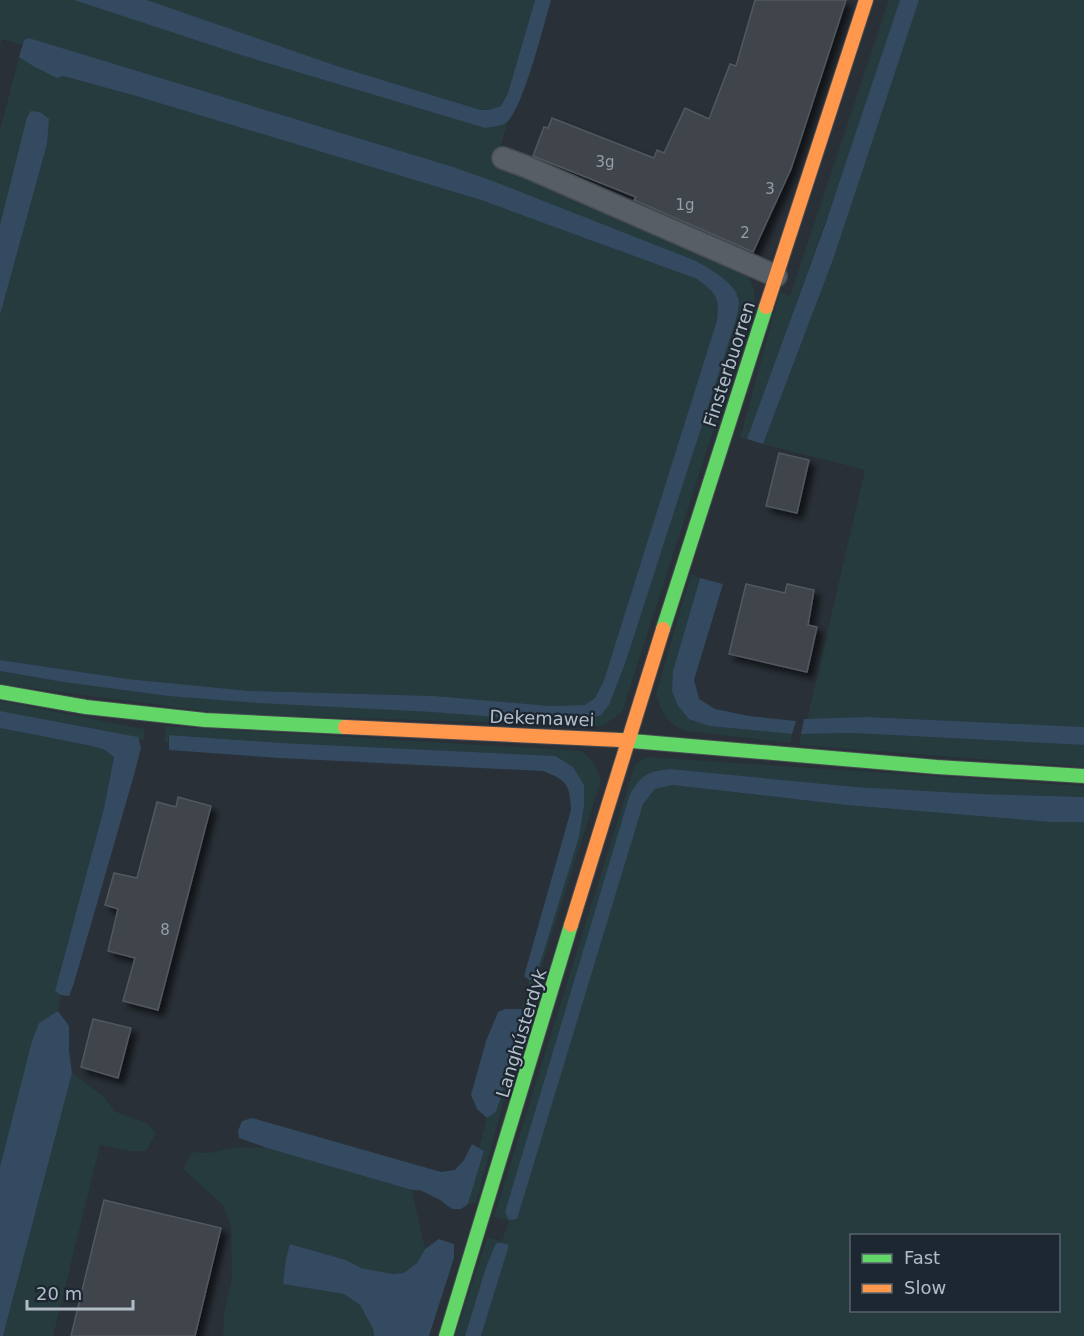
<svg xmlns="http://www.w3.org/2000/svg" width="1084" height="1336" font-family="'DejaVu Sans',sans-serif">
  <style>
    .green { fill: #263b3d; fill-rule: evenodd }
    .water { fill: #344a60 }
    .building { fill: #40454b; stroke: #51585f; stroke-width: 1.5; filter: url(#shadow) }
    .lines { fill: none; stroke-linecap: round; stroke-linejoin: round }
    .lane-casing { stroke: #474c52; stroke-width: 24 }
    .fast-casing { stroke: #474c52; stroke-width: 16 }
    .slow-casing { stroke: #474c52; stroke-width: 16 }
    .lane { stroke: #585e65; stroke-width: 21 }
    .fast { stroke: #63d668; stroke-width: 14 }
    .slow { stroke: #ff974d; stroke-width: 14 }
    .labels { text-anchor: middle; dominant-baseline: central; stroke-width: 4.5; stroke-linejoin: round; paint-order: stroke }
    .number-label { font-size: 15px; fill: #969fa9 }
    .street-label { font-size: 18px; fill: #b2bdc8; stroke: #1c2732 }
  </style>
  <defs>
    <filter id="shadow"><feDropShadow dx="5.5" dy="5.5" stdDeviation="3" flood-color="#0009"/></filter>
  </defs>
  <rect width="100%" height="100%" fill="#293037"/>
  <!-- green -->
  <g class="green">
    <path d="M0 0H74L241 55 485 128 498 127 508 121 495 165 526 175 748 274 754 290 755 302 622 712 603 726 228 714 0 684V671L63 682 168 696 431 712 563 722 586 720 626 661 734 326 739 305 738 295 450 166 29 38 24 40 22 45 2 39 0 45Z"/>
    <path d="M147 0H535L508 93 501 106 489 110H482L340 67Z"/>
    <path d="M889 0H900C853 148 800 294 747 439L740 438 780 292 790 296Z"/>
    <path d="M919 0H1084V727L868 717 807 720 865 470 763 444 834 257Z"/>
    <path d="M19 57 33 66 57 78 62 76 136 96 481 200 697 279C715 294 720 296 717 320L604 680 595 698 585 705 552 706 434 696 250 691 128 679 0 660V315L47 144 27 117 0 225V130Z"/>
    <path d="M691 574 700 578 673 671 709 726 792 734 791 743 686 731C667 724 662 714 656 694Z"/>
    <path d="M0 701 144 729V740H138L137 737 0 711Z"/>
    <path d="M166 726 582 751C592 760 597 767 601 780L535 987 528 985 529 980H535L579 837 584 806 573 767 557 756 282 743 169 735 168 742 164 743Z"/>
    <path d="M0 728 92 746 105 750 114 757 104 808 55 991 61 995 58 1011 39 1023 0 1167Z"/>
    <path d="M852 733 1084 745V767L799 745 801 734Z"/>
    <path d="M646 757 1084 786V797L980 794 856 787 670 769 655 771 643 804 655 789 671 785 846 805 1050 822H1084V1336H481L508 1246 502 1243H496L486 1267 465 1336H455L487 1238 502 1241 509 1221 494 1217 635 765ZM852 1236H1058V1310H852Z"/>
    <path d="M523 1002 530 1005 476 1203 468 1204 484 1151 479 1148 487 1118 496 1112 500 1100 527 1013 521 1009Z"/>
    <path d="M72 1073 104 1097 114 1111 148 1124 156 1133 146 1151H131L100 1145 53 1336H3Z"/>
    <path d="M237 1147 267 1148 412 1190 425 1249 417 1263 404 1273 392 1274 361 1268 346 1260 291 1244 283 1284 344 1294 360 1305 373 1330 374 1336H223L224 1326V1313L232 1280 231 1228 223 1205 183 1169 193 1152 208 1153Z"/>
  </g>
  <!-- water -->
  <g class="water">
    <path d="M74 0H147L340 67 481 110H489L501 106 508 93 535 0H551C544 24 523 109 507 122 500 127 493 127 485 128L241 55Z"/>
    <path d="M900 0H919L834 257 763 444 747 439 825 225Z"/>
    <path d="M29 38 450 166 490 180 696 261C711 270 737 283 739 302 739 310 736 318 734 326L626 661 609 705 601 715 586 720 563 722 431 712 259 703 168 696 63 682 0 671V660L128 679 250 691 434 696 551 706 585 705 595 698 604 680 717 320C720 296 715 293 697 279L481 200 136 96 63 76 57 78 33 66 19 57 24 40Z"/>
    <path d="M31 111 40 112 49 119 47 144 0 315V225L27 117Z"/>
    <path d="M700 578 723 584 694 680 699 699 715 709 749 716 796 721 792 734 709 726 689 719 678 706 672 691 673 671Z"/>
    <path d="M0 711 138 737 141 748 134 775 74 983 69 996 61 995 55 991 104 808 114 757 105 750 92 746 0 728Z"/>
    <path d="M868 717 1084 727V745L852 733 801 734 804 719Z"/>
    <path d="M169 735 282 743 556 756 573 767 584 785V806L579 837 535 980H529L524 976 571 810C570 785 567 780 543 771L279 758 169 750Z"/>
    <path d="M670 769 856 787 980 794 1084 797V822H1050L846 805 672 785 655 789 643 804 517 1219 509 1220 505 1212 630 794C643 774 646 772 670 769Z"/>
    <path d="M505 1009H521L527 1012 500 1100 496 1112 487 1118 477 1109 471 1095 486 1041 498 1012Z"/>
    <path d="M58 1011 69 1026V1051L72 1073 3 1336H0V1167L32 1041 39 1023Z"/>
    <path d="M252 1118 441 1172 455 1170 464 1160 472 1144 484 1151 468 1204 461 1209H452L440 1200 420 1190H412L267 1148 239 1138 238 1131 242 1121Z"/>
    <path d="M439 1239 454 1244V1258L429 1336H374L373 1329 360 1305 344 1294 283 1284 286 1259 290 1244 346 1260 361 1268 392 1274 404 1273 417 1263 425 1249Z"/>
    <path d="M496 1243H502L509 1245 481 1336H465L486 1267Z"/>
  </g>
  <!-- building -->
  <g class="building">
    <path d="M755 0H846L791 169 753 252 634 200 636 197 533 156 544 127 548 128 552 118 654 158 657 150 664 153 685 108 709 119 730 64 736 66Z"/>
    <path d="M779 453 809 460 797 513 766 506Z"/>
    <path d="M746 584 785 593 787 584 814 590 808 625 817 627 807 672 729 654Z"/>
    <path d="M178 797 211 806 158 1010 123 1001 135 958 108 951 118 909 105 905 114 873 137 878 157 802 176 807Z"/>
    <path d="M93 1019 131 1028 118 1078 81 1067Z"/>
    <path d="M104 1200 221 1228 195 1336H71Z"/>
  </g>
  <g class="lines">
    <defs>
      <path id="lane" d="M503 158 527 167 776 276"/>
      <g id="fast">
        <path d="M663 629 766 307"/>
        <path d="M0 692 86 707 205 720 345 727"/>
        <path d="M620 740 937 767 1084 776"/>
        <path d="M446 1336 571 925"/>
      </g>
      <g id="slow">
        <path d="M766 307 866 0"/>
        <path d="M345 727 620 740"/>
        <path d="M571 925 663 629"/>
      </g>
    </defs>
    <!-- lane casing -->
    <use href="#lane" class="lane-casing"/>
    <!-- fast casing -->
    <use href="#fast" class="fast-casing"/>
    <!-- slow casing -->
    <use href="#slow" class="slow-casing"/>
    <!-- lane -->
    <use href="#lane" class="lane"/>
    <!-- fast -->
    <use href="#fast" class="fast"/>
    <!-- slow -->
    <use href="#slow" class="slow"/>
  </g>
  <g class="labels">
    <!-- number labels -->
    <g class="number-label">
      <text x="605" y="162">3g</text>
      <text x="770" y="189">3</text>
      <text x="685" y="205">1g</text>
      <text x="745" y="233">2</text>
      <text x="165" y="930">8</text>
    </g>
    <!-- street labels -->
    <g class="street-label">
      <text transform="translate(729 364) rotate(-72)">Finsterbuorren</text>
      <text transform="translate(542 718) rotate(2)">Dekemawei</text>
      <text transform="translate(521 1033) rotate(-73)">Langhústerdyk</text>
    </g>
  </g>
  <!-- legend -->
  <rect x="850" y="1234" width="210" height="78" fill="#1c2732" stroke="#58636e" stroke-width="1.5"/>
  <rect x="862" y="1254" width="30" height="9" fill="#63d668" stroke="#58636e" stroke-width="1.5"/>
  <text x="904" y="1264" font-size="18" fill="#b2bdc8">Fast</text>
  <rect x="862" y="1284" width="30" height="9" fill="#ff974d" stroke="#58636e" stroke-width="1.5"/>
  <text x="904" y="1294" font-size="18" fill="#b2bdc8">Slow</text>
  <!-- scale -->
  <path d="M27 1300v9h106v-9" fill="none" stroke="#b2bdc8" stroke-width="3"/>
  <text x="36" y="1300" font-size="18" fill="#b2bdc8" stroke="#1c2732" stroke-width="4.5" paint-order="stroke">20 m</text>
</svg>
